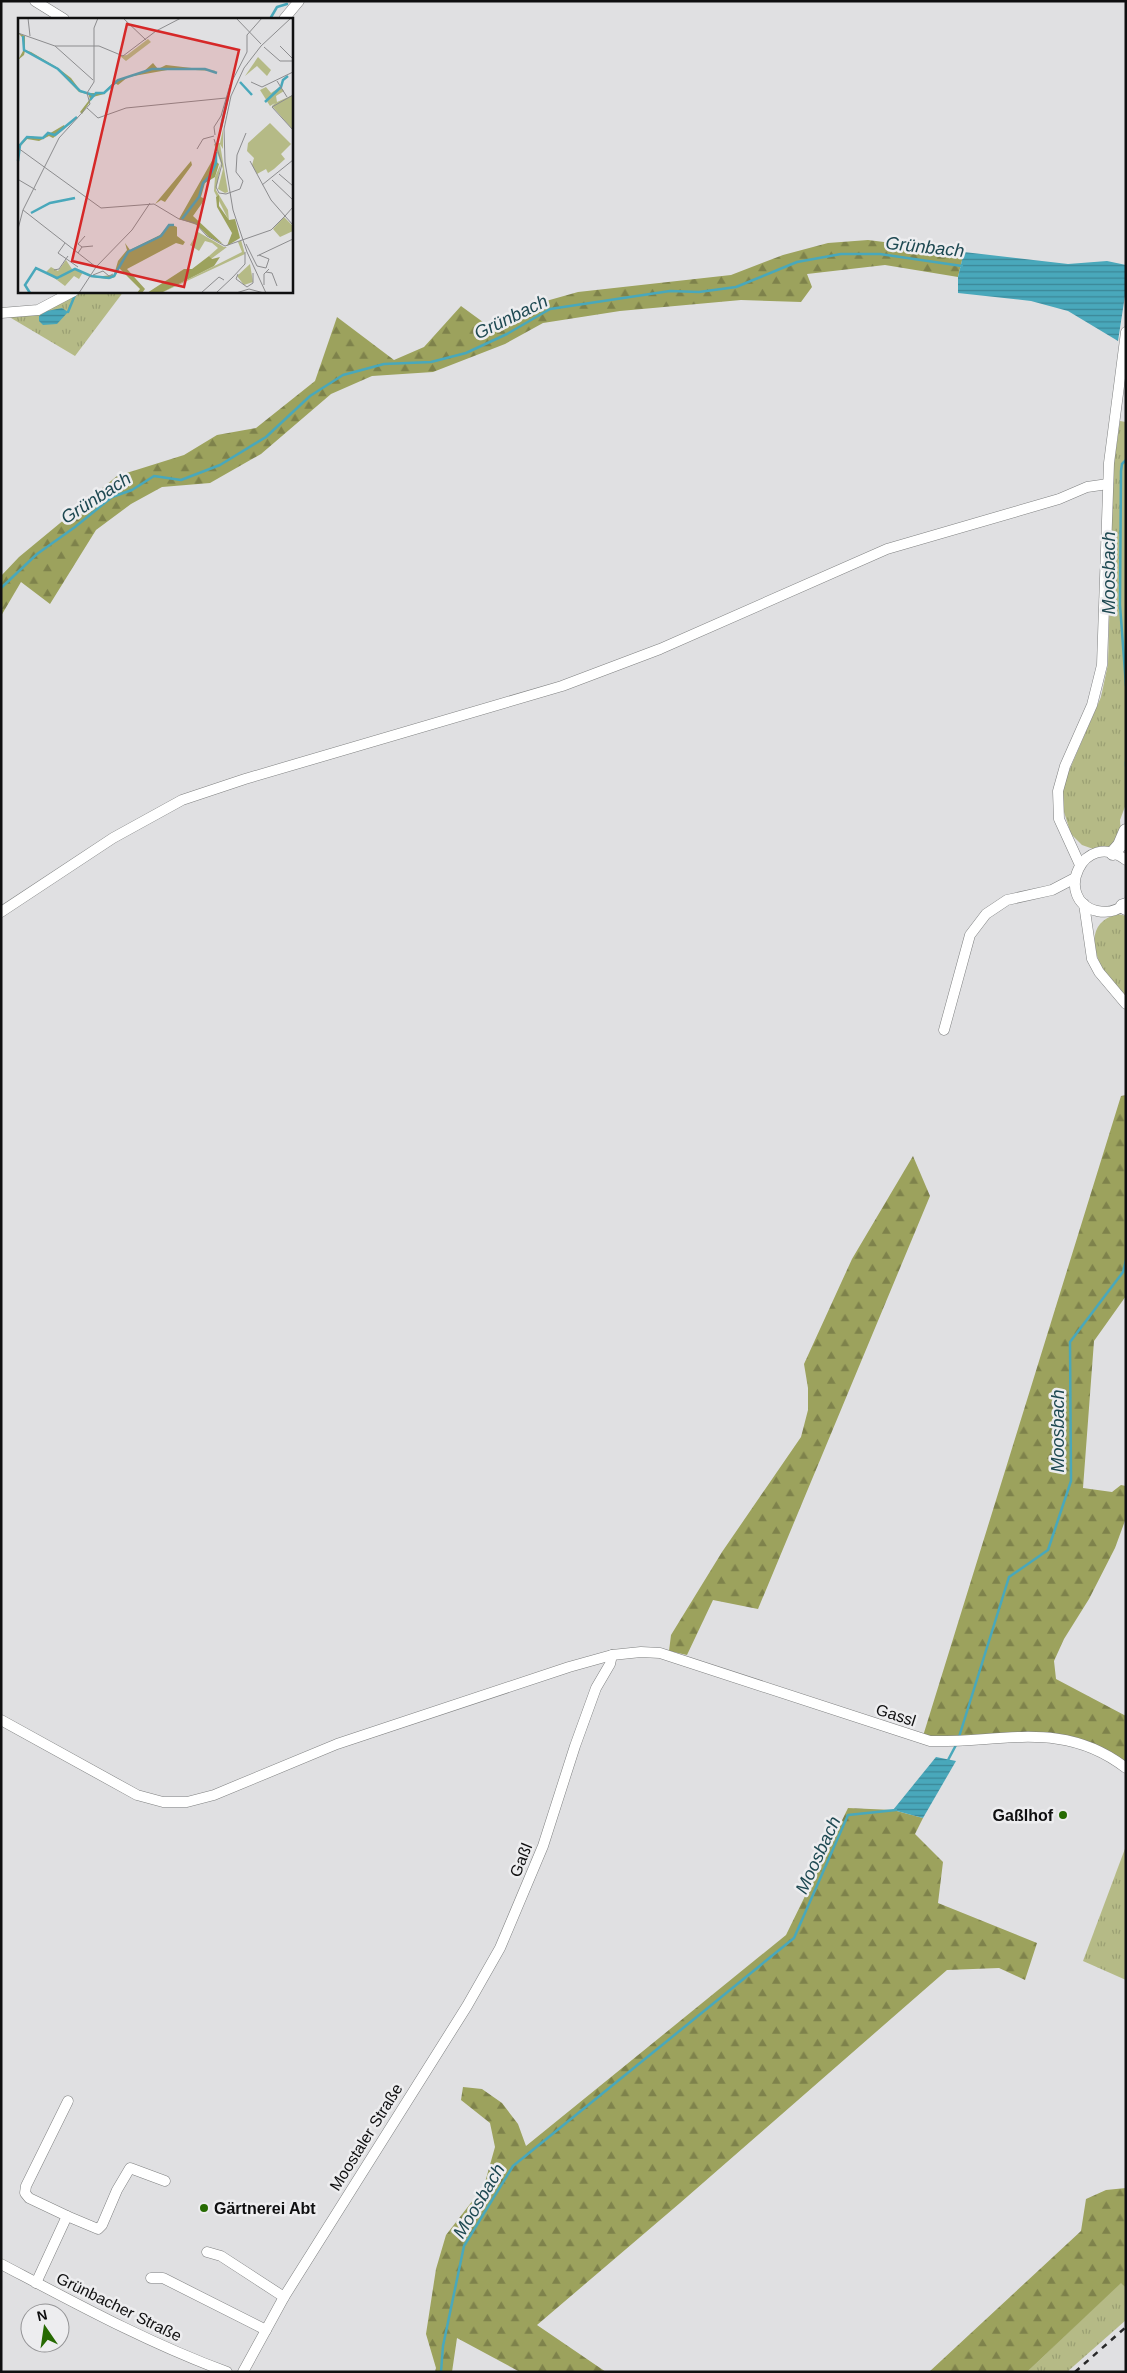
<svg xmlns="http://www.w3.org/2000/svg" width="1127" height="2373" font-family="Arial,sans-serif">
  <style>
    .grass { fill: url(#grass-tufts) }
    .forest { fill: url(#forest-firs) }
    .water { fill: url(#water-rules) }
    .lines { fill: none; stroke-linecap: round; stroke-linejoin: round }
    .stream { stroke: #49a8bb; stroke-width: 2.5 }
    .minor-casing { stroke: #7f8081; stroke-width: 11 }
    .highway-casing { stroke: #7f8081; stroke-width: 15 }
    .minor { stroke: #fff; stroke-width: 10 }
    .highway { stroke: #fff; stroke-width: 14 }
    .rail { stroke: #282829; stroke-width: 2.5; stroke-dasharray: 6 6; stroke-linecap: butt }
    .poi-dot { fill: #266a02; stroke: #ededef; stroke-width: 2 }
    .labels { text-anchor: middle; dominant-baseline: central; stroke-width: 5; stroke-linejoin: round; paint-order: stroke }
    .street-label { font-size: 16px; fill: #0f0f10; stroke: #ededef }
    .poi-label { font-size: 16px; font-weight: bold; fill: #0f0f10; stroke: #ededef; text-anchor: end }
    .water-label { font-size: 18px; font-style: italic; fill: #1e4952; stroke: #ededef }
    .inset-river { fill: none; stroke: #49a8bb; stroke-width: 2.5 }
    .inset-road { fill: none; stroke: #8c8c8e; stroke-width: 1 }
    .view { fill: #d62828; fill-opacity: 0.15; stroke: #d62828; stroke-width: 2.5 }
    .inset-edge { fill: none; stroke: #0f0f10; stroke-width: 2.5 }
  </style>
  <defs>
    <pattern id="grass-tufts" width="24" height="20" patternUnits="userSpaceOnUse" patternTransform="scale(1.25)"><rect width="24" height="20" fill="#b5ba86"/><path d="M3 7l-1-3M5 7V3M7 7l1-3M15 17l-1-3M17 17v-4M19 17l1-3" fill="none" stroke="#9a9f73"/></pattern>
    <pattern id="forest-firs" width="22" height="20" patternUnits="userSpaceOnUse" patternTransform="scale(1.25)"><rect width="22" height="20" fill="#9ca25d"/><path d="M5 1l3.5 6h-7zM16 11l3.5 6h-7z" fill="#7e824b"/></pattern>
    <pattern id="water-rules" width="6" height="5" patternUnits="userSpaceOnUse" patternTransform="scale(1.25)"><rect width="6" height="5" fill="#49a8bb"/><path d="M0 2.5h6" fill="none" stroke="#3b8797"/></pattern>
  </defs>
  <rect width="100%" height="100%" fill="#e0e0e2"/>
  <!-- grass -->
  <g class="grass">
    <path d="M78 291H124L75 356 6 315C25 312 66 308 78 291Z"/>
    <path d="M1120 421 1126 422V804L1120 820 1121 836 1113 847 1096 850 1082 845 1071 834 1064 812 1062 787 1101 697 1108 664 1113 470Z"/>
    <path d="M1118 914 1126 916V996C1120 989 1112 983 1107 976 1092 953 1085 922 1118 914Z"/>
    <path d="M1126 1846V1980L1083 1961Z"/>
    <path d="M1121 2282 1126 2288V2320L1067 2372H1027Z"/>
  </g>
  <!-- forest -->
  <g class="forest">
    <path d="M868 240 964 252 958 277 885 265 807 274 812 287 801 302 741 300 620 311 543 323 505 344 433 372 372 376 331 394 261 454 210 483 162 487 131 504 96 530 50 604 21 582 1 616V576L19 557 117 476 184 455 217 435 256 428 315 381 337 317 394 360 424 347 461 306 487 325 539 303 578 292 731 275 783 255 828 243Z"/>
    <path d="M1126 1095V1296L1094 1341 1083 1488 1112 1492 1121 1485 1126 1486V1518L1115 1548 1089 1599 1064 1639 1054 1661 1056 1679 1126 1716V1763L1110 1753 1069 1736 1036 1732 953 1739 923 1736 1121 1096Z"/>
    <path d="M913 1156 930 1196 758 1609 713 1600 687 1655 669 1651 671 1635 722 1552 801 1437 808 1410V1388L804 1364 852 1259Z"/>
    <path d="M848 1808 893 1810 923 1818 915 1834 943 1862 938 1903 1037 1943 1025 1980 999 1968 947 1970 680 2203 537 2325 606 2372H520L457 2338 452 2372H435L436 2368 426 2334 436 2269 446 2235 484 2186 495 2147 490 2123 461 2100 463 2087 482 2089 502 2103 518 2124 526 2146 786 1935Z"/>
    <path d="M1126 2188V2288L1121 2283 1027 2372H929L1081 2231 1086 2199 1106 2190Z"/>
  </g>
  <!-- water -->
  <g class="water">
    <path d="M964 252 1068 264 1107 261 1126 265V289L1118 341 1068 311 1031 301 958 293V277Z"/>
    <path d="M62 308 68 312 57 324 43 325 39 321V316L47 311Z"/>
    <path d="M936 1757 956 1761 923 1818 893 1810Z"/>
  </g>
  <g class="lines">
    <!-- stream -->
    <g class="stream">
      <path d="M270 19 277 7 287 4"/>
      <path d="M68 312 75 295"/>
      <path d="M1126 460 1122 464 1121 471 1120 605 1126 686"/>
      <path d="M1 588 37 554 75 527 112 497 132 490 154 476 181 480 220 465 266 437 310 396 343 375 384 364 431 362 466 353 507 334 550 309 670 291 699 292 736 287 797 262 841 254H880L962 266"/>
      <path d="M1126 762V766"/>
      <path d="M959 1737 1009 1577 1048 1550 1071 1481 1070 1342 1123 1272 1126 1260"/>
      <path d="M947 1762 956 1745"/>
      <path d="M441 2372 443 2346 464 2246 513 2166 794 1938 848 1815 896 1810"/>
    </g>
    <defs>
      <g id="minor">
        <path d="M35 1 64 19"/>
        <path d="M284 19 299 1"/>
        <path d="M1 313 38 310 74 291"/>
        <path d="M1126 860C1083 827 1052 900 1097 911 1107 913 1118 911 1126 903"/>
        <path d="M1080 865 1059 819 1058 791 1065 766 1092 705 1102 665 1109 463 1126 332"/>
        <path d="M1084 904 1092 959 1099 972 1126 1004"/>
        <path d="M1 912 113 838 182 800 245 779 562 686 660 649 887 549 1059 499 1087 487 1108 484"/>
        <path d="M944 1030 970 935 986 914 1007 900 1052 890 1075 878"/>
        <path d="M1 1720 137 1795 163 1802H187L214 1795 337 1744 569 1667 612 1655 641 1652 660 1653 930 1741C1002 1743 1063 1719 1126 1768"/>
        <path d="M67 2216 29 2198 25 2193 26 2186 68 2101"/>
        <path d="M207 2252 221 2256 284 2297"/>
        <path d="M1 2264C75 2303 148 2343 227 2372"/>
        <path d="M151 2278H163L266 2330"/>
        <path d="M36 2283 67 2216 98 2229 102 2225 117 2190 130 2168 165 2181"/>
        <path d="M243 2372 284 2297 467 2006 500 1948 543 1846 575 1746 596 1688 610 1664 612 1655"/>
      </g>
      <g id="highway">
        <path d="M1113 853 1120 845 1126 831"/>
        <path d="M1123 906 1126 908"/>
      </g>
    </defs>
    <!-- minor casing -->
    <use href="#minor" class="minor-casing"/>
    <!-- highway casing -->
    <use href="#highway" class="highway-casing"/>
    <!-- minor -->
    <use href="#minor" class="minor"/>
    <!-- highway -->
    <use href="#highway" class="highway"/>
    <!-- rail -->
    <path class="rail" d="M1075 2372 1126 2327"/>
  </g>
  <!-- markers -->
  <g class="poi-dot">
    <circle cx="1063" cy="1815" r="5"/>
    <circle cx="204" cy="2208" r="5"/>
  </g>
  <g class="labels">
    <!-- street labels -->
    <g class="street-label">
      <text transform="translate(896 1715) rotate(18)">Gassl</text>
      <text transform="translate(521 1860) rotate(-68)">Gaßl</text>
      <text transform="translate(366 2137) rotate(-58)">Moostaler Straße</text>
      <text transform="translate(119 2307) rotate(26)">Grünbacher Straße</text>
    </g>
    <!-- poi labels -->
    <g class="poi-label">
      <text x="1053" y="1815">Gaßlhof</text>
      <text x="214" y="2208" text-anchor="start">Gärtnerei Abt</text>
    </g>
    <!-- water labels -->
    <g class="water-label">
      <text transform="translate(925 247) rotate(6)">Grünbach</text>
      <text transform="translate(511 317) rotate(-26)">Grünbach</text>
      <text transform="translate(96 498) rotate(-33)">Grünbach</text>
      <text transform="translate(1109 573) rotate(-90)">Moosbach</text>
      <text transform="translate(1058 1431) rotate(-90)">Moosbach</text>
      <text transform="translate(818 1855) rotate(-65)">Moosbach</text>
      <text transform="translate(479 2201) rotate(-59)">Moosbach</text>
    </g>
  </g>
  <!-- overview -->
  <g transform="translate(18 18)">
    <rect width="275" height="275" fill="#e0e0e2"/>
    <path d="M130 21 133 24 108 43 102 38 109 37ZM240 39 253 52 249 58 239 48 227 58ZM248 69 253 75 262 69 266 73 258 78 259 84 275 77V112L254 88 257 85 252 88 242 72ZM205 111V131L202 126 210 174 207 175 200 171 205 151 196 126 202 125ZM203 145 198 172 210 192 211 203 196 173 197 159ZM180 214 206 229H209L193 241 191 238 200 230 194 225 187 223 181 233 172 227ZM223 222 227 236 143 275 224 234 220 224ZM48 242 54 251 39 262 28 254 33 249 40 253ZM232 246 235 264 226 267 219 258Z" fill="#b5ba86"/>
    <path d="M0 15 7 18V32L13 34 40 50 53 60 62 72 69 76 61 74 39 51 12 35 7 33 6 37 0 42 5 33 6 21ZM135 45 140 51 148 47 199 53 155 51 110 59 100 67 97 65 86 76 75 79 64 96 62 94 72 81 70 75H85L98 62 124 55ZM46 107 47 110 35 120 31 118 21 123 9 121 1 130 10 118 24 120ZM195 141 201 146 197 159 187 165 183 179 187 181 175 198 205 226 191 219 179 207 161 201ZM173 143 174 147 147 184 143 182 137 186ZM201 177V188L211 202 217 201 222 220 209 228 214 215 199 189 198 179ZM152 206 159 209V218L167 224 165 227 158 225 109 251 127 271 124 275H119L122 271 101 250 97 259 91 261 74 259 96 257 100 243 109 232 107 225 112 232 142 217ZM191 238 194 241 202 239 196 248 143 275H129L166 251H174Z" fill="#9ca25d"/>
    <path d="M252 105 273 126 263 136 267 141 256 151 250 155 248 151 239 156 234 147 236 140 229 133 230 125ZM266 199 275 208V213L262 219 255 211ZM54 251 65 254 61 261 56 258 47 268 39 262Z" fill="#b5ba86"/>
    <path class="inset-river" d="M5 18 6 32 40 51 62 73 75 77M222 64 234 77M72 82 78 75H86L100 62 134 51H187L199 55M247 84 263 69 265 62 270 58M203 109 210 78M0 143 2 127 9 119 25 120 30 115 37 117 59 99M13 195 32 185 57 180M164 201 181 179 185 165 191 159 198 145V134M12 275 7 267 18 250 39 260 57 251 73 258 91 260 96 258 110 234 143 218 151 207H156"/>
    <path class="inset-road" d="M10 0 12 18M105 0 128 22M218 0 243 26M0 15 37 28 75 62M37 28H81L105 38 138 13 163 0M262 28 275 41M246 29 262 43H275M259 63 269 79M233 64 244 69 275 54M275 77 254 89 275 112M69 90 80 100 108 90 208 80M197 117 196 109 203 98 212 67 229 34V17L244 0M196 121 204 146 198 169 201 175 208 176 222 171 225 163 218 154M0 130 83 190 136 186 161 201 177 205 189 218 207 228 253 212 267 198 253 182 232 143M179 131 185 121 196 118M218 154 219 137 228 115M261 156 275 168M1 162 18 172M254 162 275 182M244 167 275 142M275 189 267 198 275 207M5 192 78 249M0 211 5 192 41 120 72 86 69 75 76 64V10L80 0M47 225 40 235 60 249M228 226 239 248 248 250 251 241 241 237M64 229 60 226 67 218M60 235 64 229 75 228M239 238 275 221M36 252 41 251 50 238M248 254 254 255 259 268M220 256 218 261 229 269 235 265V255M75 257 85 253 91 258 95 256M214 260 227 246V234M246 267V256L251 251M61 275 78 249 114 212 132 185M183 275 201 259 206 262M198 275 215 259M218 275 231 271 246 275M248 275 229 234 215 192 207 144 206 111 213 78 226 50 243 28 273 0"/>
    <path class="view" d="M109 6 221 32 166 269 54 243Z"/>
    <rect width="275" height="275" class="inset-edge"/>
  </g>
  <!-- border -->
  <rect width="1127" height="2373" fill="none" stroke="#0f0f10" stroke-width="5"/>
  <!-- north arrow -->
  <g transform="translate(45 2328) rotate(347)"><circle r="24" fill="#ededef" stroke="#949496"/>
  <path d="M0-4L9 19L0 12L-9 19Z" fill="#266a02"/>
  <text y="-8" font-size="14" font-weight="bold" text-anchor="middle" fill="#0f0f10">N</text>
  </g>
</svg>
